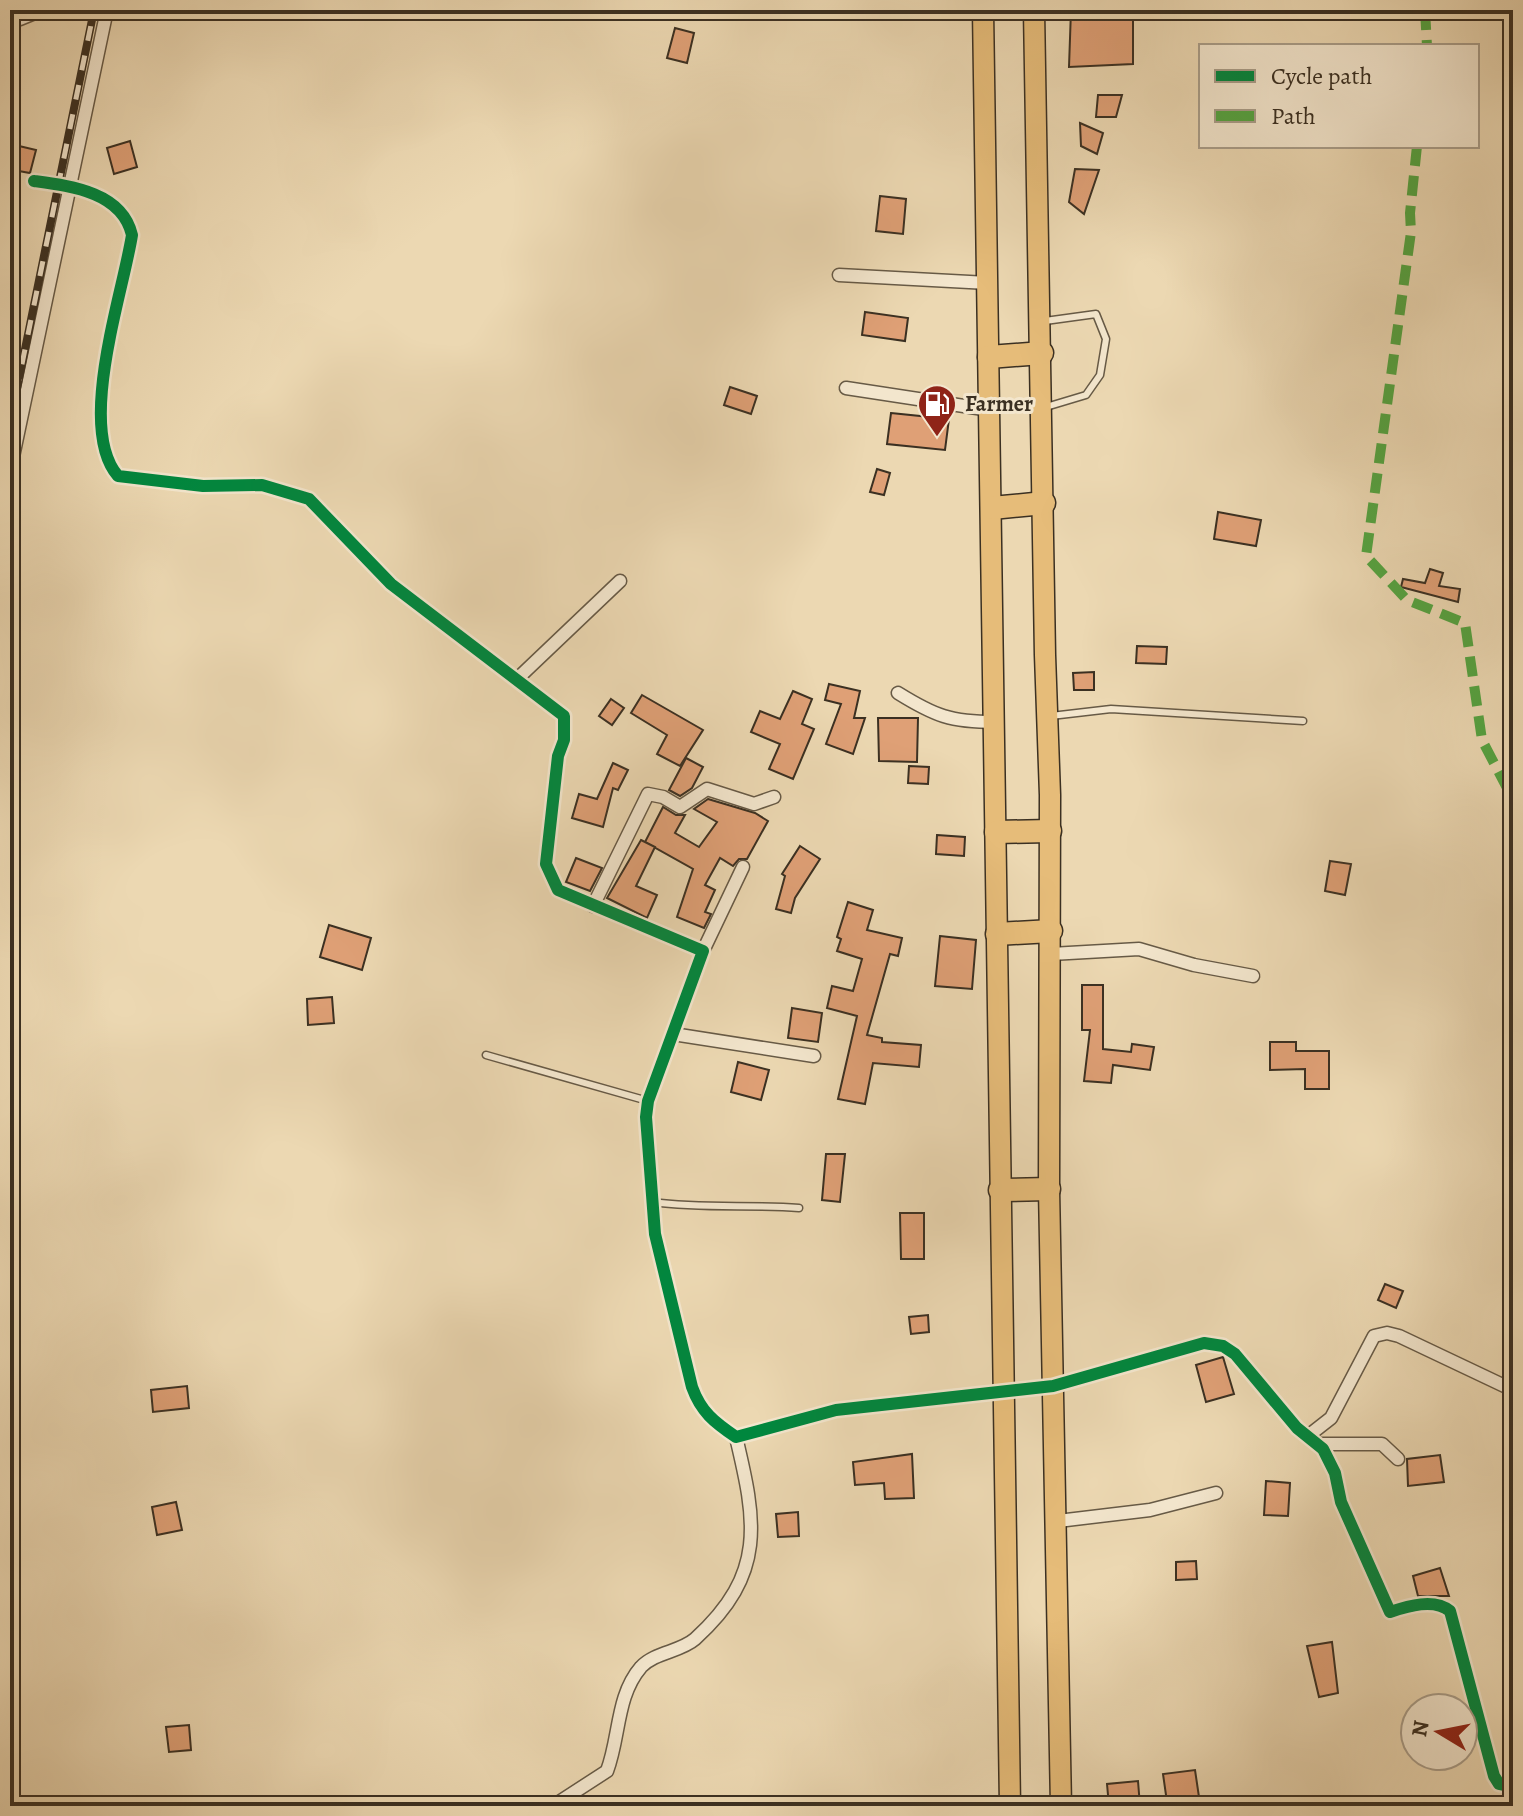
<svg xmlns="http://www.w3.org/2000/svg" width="1523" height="1816" font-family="Alegreya,serif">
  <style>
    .building { fill: #dfa076; stroke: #3b3022; stroke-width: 2 }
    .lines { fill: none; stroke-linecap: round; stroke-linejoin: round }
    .service-casing { stroke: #675a46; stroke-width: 9 }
    .minor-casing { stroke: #675a46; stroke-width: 15 }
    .primary-casing { stroke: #3b3022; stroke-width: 23 }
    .trunk-casing { stroke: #3b3022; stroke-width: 25 }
    .service { stroke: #f3e6cd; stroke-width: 6 }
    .minor { stroke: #f3e6cd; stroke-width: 12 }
    .primary { stroke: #e6bc79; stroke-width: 20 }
    .trunk { stroke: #e6bc79; stroke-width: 22 }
    .rail-casing { stroke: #3b3022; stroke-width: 8 }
    .rail { stroke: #f3e6cd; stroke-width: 5; stroke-dasharray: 15; stroke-linecap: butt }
    .quiet { stroke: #54a441; stroke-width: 10; stroke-dasharray: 20 10; stroke-linecap: butt }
    .cycleway-casing { stroke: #f3e6cd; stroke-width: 17 }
    .cycleway { stroke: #00873e; stroke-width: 12 }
    .labels { text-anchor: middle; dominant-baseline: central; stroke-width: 6; stroke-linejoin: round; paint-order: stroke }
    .poi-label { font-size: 22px; font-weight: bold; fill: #3b3022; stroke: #f3e6cd; text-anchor: start }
  </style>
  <rect width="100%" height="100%" fill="#ecd8b2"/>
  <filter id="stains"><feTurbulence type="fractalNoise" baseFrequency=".0025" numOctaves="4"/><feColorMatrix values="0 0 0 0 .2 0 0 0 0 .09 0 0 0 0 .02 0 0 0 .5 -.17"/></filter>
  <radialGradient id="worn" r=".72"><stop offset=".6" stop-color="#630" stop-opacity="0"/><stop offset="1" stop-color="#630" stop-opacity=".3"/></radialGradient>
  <!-- building -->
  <g class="building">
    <path d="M1071 10H1133V64L1069 67Z"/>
    <path d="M675 28 694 33 687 63 667 58Z"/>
    <path d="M1098 95H1122L1116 117H1096Z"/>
    <path d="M1080 123 1103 133 1097 154 1081 146Z"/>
    <path d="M130 141 137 167 114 174 107 148Z"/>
    <path d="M19 146 36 150 30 173 13 170Z"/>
    <path d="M1075 169 1099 170 1084 214 1069 202Z"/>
    <path d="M880 196 906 199 903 234 876 231Z"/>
    <path d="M865 312 908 318 905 341 862 335Z"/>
    <path d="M730 387 757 396 751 414 724 405Z"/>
    <path d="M891 413 949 419 945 450 887 444Z"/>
    <path d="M877 469 890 473 884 495 870 492Z"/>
    <path d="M1218 512 1261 520 1256 546 1214 539Z"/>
    <path d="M1430 569 1443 573 1439 586 1460 589 1458 602 1401 587 1403 579 1425 583Z"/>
    <path d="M1137 646 1167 647 1166 664 1136 663Z"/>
    <path d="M1094 672V690H1074L1073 673Z"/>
    <path d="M829 684 860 691 854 718H865L853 754 826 744 841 704 825 700Z"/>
    <path d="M793 691 812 699 802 724 814 729 793 779 769 769 780 744 751 732 760 711 780 719Z"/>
    <path d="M642 695 703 730 680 766 657 754 667 735 631 713Z"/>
    <path d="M611 699 624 708 612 725 599 716Z"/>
    <path d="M878 718H918L917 762 879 761Z"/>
    <path d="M686 758 703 767 692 788 680 796 669 790Z"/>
    <path d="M613 763 628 770 618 790 613 788 603 827 572 818 579 794 597 799Z"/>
    <path d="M909 766 929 767 928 784 908 783Z"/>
    <path d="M708 799 755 813 768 821 747 859H739L733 866 720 858 705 885 715 890 705 912 711 914 704 928 677 917 693 869 645 842 663 807 676 815H685L675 833 699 847 717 822 694 809Z"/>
    <path d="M937 835 965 837 964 856 936 854Z"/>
    <path d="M641 840 655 847 636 886 657 895 647 918 607 898Z"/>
    <path d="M800 846 820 859 795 898 791 913 776 909 785 876 782 874Z"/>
    <path d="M576 858 602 868 590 891 566 882Z"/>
    <path d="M1330 861 1351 864 1345 895 1325 891Z"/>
    <path d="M848 902 873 910 867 930 902 938 898 956 890 954 867 1035 882 1038V1042L921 1045 919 1067 873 1063 865 1104 838 1099 857 1016 827 1008 832 986 853 991 862 959 837 951 841 939 837 937Z"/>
    <path d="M329 925 371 938 362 970 320 957Z"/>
    <path d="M940 936 976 940 972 989 935 986Z"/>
    <path d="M1082 985H1103V1049L1131 1052 1132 1044 1154 1047 1150 1070 1113 1065 1111 1083 1084 1081 1090 1030H1082Z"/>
    <path d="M332 997 334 1023 308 1025 307 999Z"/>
    <path d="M792 1008 822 1013 818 1042 788 1038Z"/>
    <path d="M1270 1042H1296V1051H1329V1089H1305V1069L1270 1070Z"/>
    <path d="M738 1062 769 1070 761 1100 731 1092Z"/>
    <path d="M826 1154H845L840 1202 822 1200Z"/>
    <path d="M900 1213H924V1259H901Z"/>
    <path d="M1385 1284 1403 1291 1396 1308 1378 1300Z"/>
    <path d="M928 1315 929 1332 911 1334 909 1317Z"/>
    <path d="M1223 1357 1234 1394 1206 1402 1196 1365Z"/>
    <path d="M187 1386 189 1408 153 1412 151 1390Z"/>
    <path d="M912 1454 914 1498 885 1499 884 1483 855 1485 853 1462Z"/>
    <path d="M1440 1455 1444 1482 1408 1486 1407 1459Z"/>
    <path d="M1266 1481 1290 1483 1288 1516 1264 1515Z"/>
    <path d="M176 1502 182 1530 157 1535 152 1507Z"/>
    <path d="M798 1512 799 1536 778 1537 776 1514Z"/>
    <path d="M1196 1561 1197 1579 1176 1580V1562Z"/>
    <path d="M1440 1568 1449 1596H1418L1413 1576Z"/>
    <path d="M1332 1642 1338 1693 1319 1697 1307 1646Z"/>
    <path d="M189 1725 191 1750 169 1752 166 1727Z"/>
    <path d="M1195 1770 1199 1797 1167 1802 1163 1774Z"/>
    <path d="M1138 1781 1140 1806H1109L1107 1784Z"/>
  </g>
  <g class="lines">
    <defs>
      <g id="service">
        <path d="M1045 321 1096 314 1106 339 1100 375 1086 395 1046 407"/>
        <path d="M1051 716 1111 709 1303 721"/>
        <path d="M486 1055 648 1101"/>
        <path d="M653 1202C702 1209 750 1204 799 1208"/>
      </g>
      <g id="minor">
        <path d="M10 18 20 19 42 10"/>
        <path d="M34 181C71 186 122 192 132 235 123 293 76 428 118 476L203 486 262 485 309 499 391 584 564 716V740L558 756 546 864 558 890 703 951 648 1101 646 1117 655 1234 692 1387C701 1412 714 1422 736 1437L836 1410 1053 1386 1204 1343 1223 1346 1235 1354 1297 1428 1323 1449 1335 1473 1341 1502 1390 1612C1408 1606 1434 1598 1450 1611L1494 1776 1499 1784 1513 1787"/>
        <path d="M839 275 988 283"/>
        <path d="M846 388 990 410"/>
        <path d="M10 471 107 10"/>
        <path d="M516 680 620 581"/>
        <path d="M898 693C935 716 951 722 995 722"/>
        <path d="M593 906 648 794 663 797 680 807 707 789 754 804 774 797"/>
        <path d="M703 951 743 867"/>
        <path d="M1051 954 1139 949 1194 965 1253 976"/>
        <path d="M673 1034 814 1056"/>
        <path d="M1308 1436 1331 1418 1374 1336 1387 1333 1399 1336 1513 1390"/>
        <path d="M1320 1444H1382L1398 1459"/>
        <path d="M1058 1521 1150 1510 1216 1493"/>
        <path d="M553 1806 607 1771C620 1737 616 1696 641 1667 655 1652 680 1652 695 1639 767 1574 756 1521 736 1437"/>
      </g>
      <g id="primary">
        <path d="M983 10 1010 1806"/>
        <path d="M1034 10 1045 655 1050 795 1049 1189 1061 1806"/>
      </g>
      <g id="trunk">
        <path d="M989 357 1042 353"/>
        <path d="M992 508 1044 503"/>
        <path d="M996 832 1050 831"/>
        <path d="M997 934 1051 931"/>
        <path d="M1000 1190 1049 1189"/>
      </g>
    </defs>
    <!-- service casing -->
    <use href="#service" class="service-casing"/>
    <!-- minor casing -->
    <use href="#minor" class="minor-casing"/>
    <!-- primary casing -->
    <use href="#primary" class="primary-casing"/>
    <!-- trunk casing -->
    <use href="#trunk" class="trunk-casing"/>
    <!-- service -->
    <use href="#service" class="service"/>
    <!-- minor -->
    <use href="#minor" class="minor"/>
    <!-- primary -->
    <use href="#primary" class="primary"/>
    <!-- trunk -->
    <use href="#trunk" class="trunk"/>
    <defs>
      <path id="rail" d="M10 423 94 10"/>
    </defs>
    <!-- rail casing -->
    <use href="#rail" class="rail-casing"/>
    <!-- rail -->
    <use href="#rail" class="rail"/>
    <!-- quiet -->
    <g class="quiet">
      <path d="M1425 10 1427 46"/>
      <path d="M1417 146 1410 213 1411 232 1366 556 1407 600 1465 623 1482 740 1507 788 1513 790"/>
    </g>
    <defs>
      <path id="cycleway" d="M34 181C71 186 122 192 132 235 123 293 76 428 118 476L203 486 262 485 309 499 391 584 564 716V740L558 756 546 864 558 890 703 951 648 1101 646 1117 655 1234 692 1387C701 1412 714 1422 736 1437L836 1410 1053 1386 1204 1343 1223 1346 1235 1354 1297 1428 1323 1449 1335 1473 1341 1502 1390 1612C1408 1606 1434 1598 1450 1611L1494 1776 1499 1784 1513 1787"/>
    </defs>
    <!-- cycleway casing -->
    <use href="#cycleway" class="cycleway-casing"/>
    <!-- cycleway -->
    <use href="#cycleway" class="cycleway"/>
  </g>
  <!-- icons -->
  <defs>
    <symbol id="fuel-pin" viewBox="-11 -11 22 30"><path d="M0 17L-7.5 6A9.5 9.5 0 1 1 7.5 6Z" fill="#8f2418" stroke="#f3e6cd"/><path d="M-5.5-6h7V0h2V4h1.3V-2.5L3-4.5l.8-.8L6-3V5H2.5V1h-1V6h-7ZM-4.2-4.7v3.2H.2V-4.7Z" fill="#fff"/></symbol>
  </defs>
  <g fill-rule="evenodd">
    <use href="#fuel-pin" x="915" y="382" width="44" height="60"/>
  </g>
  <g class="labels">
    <!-- poi labels -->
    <g class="poi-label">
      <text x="965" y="404">Farmer</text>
    </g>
  </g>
  <!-- margin -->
  <rect width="1523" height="1816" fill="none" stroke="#ecd8b2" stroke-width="40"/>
  <rect x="12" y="12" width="1499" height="1792" fill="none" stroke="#3b3022" stroke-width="4"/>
  <rect x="20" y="20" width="1483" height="1776" fill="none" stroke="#3b3022" stroke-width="2"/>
  <!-- legend -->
  <rect x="1199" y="44" width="280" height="104" fill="#f3e6cd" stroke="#a99d89" stroke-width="2"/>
  <rect x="1215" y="70" width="40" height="12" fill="#00873e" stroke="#a99d89" stroke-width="2"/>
  <text x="1271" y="84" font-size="24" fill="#3b3022">Cycle path</text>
  <rect x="1215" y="110" width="40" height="12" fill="#54a441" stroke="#a99d89" stroke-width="2"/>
  <text x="1271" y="124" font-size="24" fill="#3b3022">Path</text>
  <!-- north arrow -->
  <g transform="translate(1439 1732) rotate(280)"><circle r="38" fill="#f3e6cd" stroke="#a99d89" stroke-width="2"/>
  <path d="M0-6L14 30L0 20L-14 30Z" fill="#8f2418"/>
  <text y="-12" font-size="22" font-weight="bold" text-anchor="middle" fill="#3b3022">N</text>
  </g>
  <rect width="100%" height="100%" filter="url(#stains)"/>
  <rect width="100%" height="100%" fill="url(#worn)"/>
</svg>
